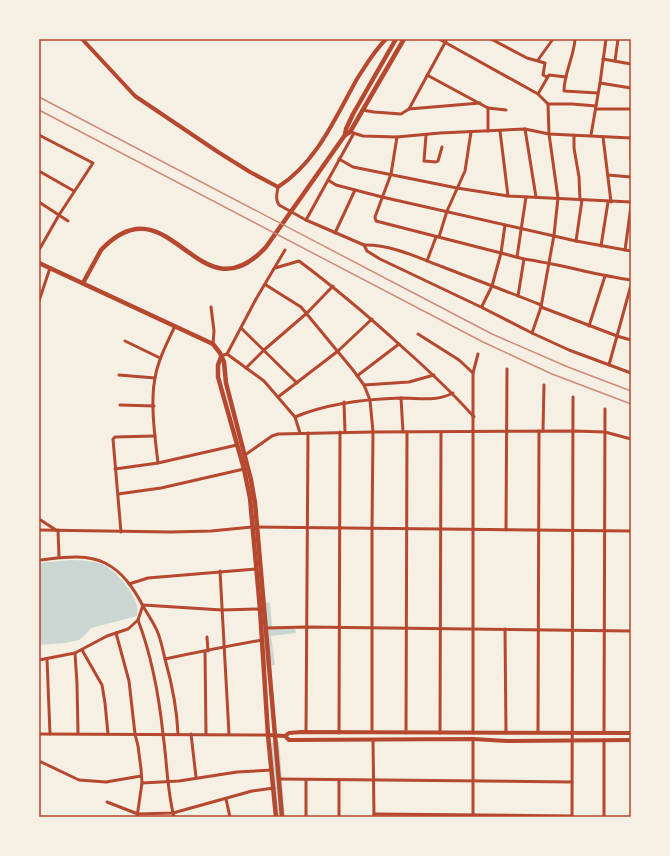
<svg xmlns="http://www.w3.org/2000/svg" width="670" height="856" font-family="Poppins,sans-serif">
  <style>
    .water { fill: #c9d6d2 }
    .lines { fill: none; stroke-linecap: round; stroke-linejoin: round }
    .minor { stroke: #b5482f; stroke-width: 3 }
    .tertiary { stroke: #b5482f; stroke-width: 4 }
    .secondary { stroke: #b5482f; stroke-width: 4.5 }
    .rail { stroke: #cf8b77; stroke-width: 1.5 }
    .neatline { fill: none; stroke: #b5482f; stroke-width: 1.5 }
  </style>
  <rect width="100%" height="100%" fill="#f6efe4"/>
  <!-- water -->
  <g class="water">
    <path d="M71 560C81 560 92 561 102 564 113 568 129 587 134 598 137 604 138 609 137 616L91 628 85 635 79 640 65 643 39 645V563Z"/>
    <path d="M270 602 272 626 295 627 296 633 271 636 275 665 262 666 258 604Z"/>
    <path d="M279 742 285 817H275L269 743Z"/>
  </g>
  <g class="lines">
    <!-- minor -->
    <g class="minor">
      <path d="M439 39 538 94 548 104 549 134 558 198 554 235 541 307 532 333"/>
      <path d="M491 39 527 58 545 63 543 75 547 77"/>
      <path d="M575 39C574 57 564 73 564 91L598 93"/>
      <path d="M603 59 631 64"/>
      <path d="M538 60 553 39"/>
      <path d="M615 61 618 39"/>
      <path d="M427 75 488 108V131"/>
      <path d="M600 83 631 88"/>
      <path d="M538 94 549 75 566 77"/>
      <path d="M548 104H572L596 106"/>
      <path d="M488 108 506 110"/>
      <path d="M409 109 447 39"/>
      <path d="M596 109H631"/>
      <path d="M362 110 374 112 401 114 409 109 480 103"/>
      <path d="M525 129 536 197"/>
      <path d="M500 131 508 196"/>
      <path d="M350 132 363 136 397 137 440 133 525 129 549 134 631 138"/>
      <path d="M39 135 93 163 59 215 39 250"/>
      <path d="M426 135 424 161 436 162 438 161 442 147"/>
      <path d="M574 135V148L579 177 580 200"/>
      <path d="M591 135 600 83 606 39"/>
      <path d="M397 137 391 174 375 217 376 221 524 259C560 264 595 275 631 280"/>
      <path d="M603 137 611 202"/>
      <path d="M631 141V160"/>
      <path d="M339 159 353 167 457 188 508 196 631 202"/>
      <path d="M39 171 74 191"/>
      <path d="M608 175 631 177"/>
      <path d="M328 180 336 185 382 197 576 241 631 251"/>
      <path d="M278 187C277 194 275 199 279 205L306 220 364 245C390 244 419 258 443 267 476 280 509 292 541 305"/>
      <path d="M39 202 68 221"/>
      <path d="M306 220 354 133"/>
      <path d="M505 225 501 253 492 286 482 306 483 308 532 333 569 350 631 373"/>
      <path d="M335 233 355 190"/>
      <path d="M439 237 447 211 465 171 471 132"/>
      <path d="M576 241 582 200"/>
      <path d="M364 245 367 251 380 259 483 308"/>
      <path d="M601 246 608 202"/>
      <path d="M625 250 631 206"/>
      <path d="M517 257 526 197"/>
      <path d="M427 261 436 237"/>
      <path d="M275 268 299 261C334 287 367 315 400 345 426 368 451 391 474 417"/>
      <path d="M266 285 301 307 353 370 364 385 370 400 373 432 372 528V732"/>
      <path d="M518 296 524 259"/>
      <path d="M39 301 50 268"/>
      <path d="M211 307 214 331 213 344"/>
      <path d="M541 307 617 336 631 340"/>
      <path d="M589 326 605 276"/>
      <path d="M241 328 297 383"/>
      <path d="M418 334 459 360 473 373"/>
      <path d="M125 341 160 358"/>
      <path d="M227 354 264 381 295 417 300 433"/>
      <path d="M221 356 227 354 256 299 285 250"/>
      <path d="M609 365 631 285"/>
      <path d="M246 368 264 350 307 313 333 286"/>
      <path d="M119 375 155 378"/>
      <path d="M357 376 399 344"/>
      <path d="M364 385 409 382 434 375"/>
      <path d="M278 397 338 351 372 319"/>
      <path d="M401 398 403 432"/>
      <path d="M344 402 345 432"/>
      <path d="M120 405 154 406"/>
      <path d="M295 417C328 403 365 399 401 398 419 398 436 402 453 393"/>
      <path d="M543 431 544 385"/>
      <path d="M245 455 272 436 278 434 373 432 574 431 605 432 631 439"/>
      <path d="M158 463C155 437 150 403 155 378 158 360 167 343 175 326"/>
      <path d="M115 469 158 463 237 445"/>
      <path d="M118 494 161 488 244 469"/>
      <path d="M39 519 56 530"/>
      <path d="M39 530 171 532 211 531 252 527 631 531"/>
      <path d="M58 530 59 557"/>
      <path d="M506 530 507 369"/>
      <path d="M121 532 113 439 115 437 155 436"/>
      <path d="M39 560C60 558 85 553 105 563 123 572 134 589 143 606 148 615 154 623 158 633 161 641 163 650 165 659 172 684 177 708 178 734"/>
      <path d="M220 571 229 734"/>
      <path d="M129 584 148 578 256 569"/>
      <path d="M138 620C152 657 159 696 163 734 167 762 167 790 174 817"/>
      <path d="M267 628 307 627 631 631"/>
      <path d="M505 629 506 733"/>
      <path d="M116 633 129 681 135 734 138 746 141 769 142 783 137 817"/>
      <path d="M207 637 208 651"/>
      <path d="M82 650 102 685 105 703 108 734"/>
      <path d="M205 652 206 734"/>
      <path d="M75 653 77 684 78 733"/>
      <path d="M47 659 50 734"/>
      <path d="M165 659C198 652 229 646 262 640"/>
      <path d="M39 660 75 653 107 636 128 629 138 620 143 605 222 610 260 609"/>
      <path d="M306 732 308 433"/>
      <path d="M339 733 340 432"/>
      <path d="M406 733 407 432"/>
      <path d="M440 733 441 432"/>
      <path d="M473 733V373L478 354"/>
      <path d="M538 733 539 431"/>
      <path d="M604 733 605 409"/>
      <path d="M39 734 268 735"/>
      <path d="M191 734 196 777"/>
      <path d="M473 739V817"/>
      <path d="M373 740 374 817"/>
      <path d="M604 740V817"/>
      <path d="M39 761 79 780 106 782 141 776"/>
      <path d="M279 779 572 782"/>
      <path d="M306 780V817"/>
      <path d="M142 783 179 781 237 772 272 770"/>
      <path d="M226 799 230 817"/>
      <path d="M107 802 138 814 173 813 252 791 274 788"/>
      <path d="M374 814 572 816"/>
      <path d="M339 817V780"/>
      <path d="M572 817 573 397"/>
    </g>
    <!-- tertiary -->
    <g class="tertiary">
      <path d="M82 39 135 96 218 152 250 172 278 187C317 162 335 118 357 79 366 65 374 51 386 39"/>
      <path d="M268 735 285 736 289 740 473 739 507 741 631 740"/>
      <path d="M285 736 289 733 301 732 631 733"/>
    </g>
    <!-- secondary -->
    <g class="secondary">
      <path d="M345 135 346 129 353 114 396 39"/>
      <path d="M39 263 213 344 220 353 224 362 226 383 251 480 255 503 282 817"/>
      <path d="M83 283 101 250C170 177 198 321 266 247L345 135 350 132 404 39"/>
      <path d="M221 357 218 365V377L244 469 250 498 260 609 268 735 276 817"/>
    </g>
    <!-- rail -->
    <g class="rail">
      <path d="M39 97 492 334 568 367 631 391"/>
      <path d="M39 110 483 342 552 374 631 404"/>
    </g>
  </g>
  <!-- border -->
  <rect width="670" height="856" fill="none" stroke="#f6efe4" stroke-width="80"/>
  <rect x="40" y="40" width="590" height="776" class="neatline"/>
</svg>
